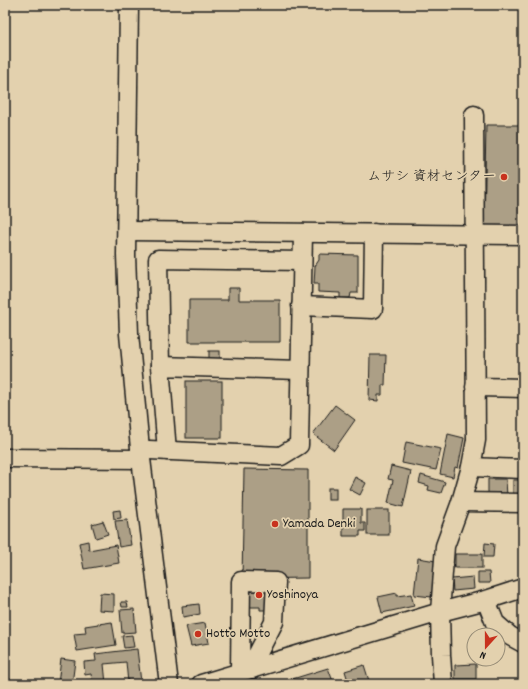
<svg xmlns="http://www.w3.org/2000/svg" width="528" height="689" font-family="Dekko,'Klee One',sans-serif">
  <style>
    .building { fill: #ac9f86; stroke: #1c1c1c }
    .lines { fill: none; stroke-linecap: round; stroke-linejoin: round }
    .minor-casing { stroke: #1c1c1c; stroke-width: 21 }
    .minor { stroke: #e3d1ae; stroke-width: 18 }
    .poi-dot { fill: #c8321e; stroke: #e3d1ae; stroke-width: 1.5 }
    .labels { text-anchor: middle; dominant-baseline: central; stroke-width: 3.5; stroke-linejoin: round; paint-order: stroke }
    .poi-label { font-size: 14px; fill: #1c1c1c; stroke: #e3d1ae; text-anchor: start }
  </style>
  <rect width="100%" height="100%" fill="#e3d1ae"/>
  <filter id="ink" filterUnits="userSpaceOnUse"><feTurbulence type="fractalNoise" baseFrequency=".025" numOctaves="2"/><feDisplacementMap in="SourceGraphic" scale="8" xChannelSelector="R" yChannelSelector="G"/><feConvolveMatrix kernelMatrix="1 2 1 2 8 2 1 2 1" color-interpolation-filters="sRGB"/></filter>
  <g filter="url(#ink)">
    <!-- building -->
    <g class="building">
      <path d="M486 125H523V230L484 229Z"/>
      <path d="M319 254 358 255V293H351L350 298H340V293L318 292V284H314L315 266 319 260Z"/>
      <path d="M228 288H239V300H280V342H189V300H228Z"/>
      <rect x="209" y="351" width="11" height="9"/>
      <path d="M370 355H386L385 385H382V395H378V401L369 400Z"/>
      <rect x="186" y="381" width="36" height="57"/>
      <path d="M335 405 355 420 334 450 313 434Z"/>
      <path d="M448 434 464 438 458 468 455 467 453 477 440 474Z"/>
      <path d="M406 442 441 449 436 470 402 463Z"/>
      <path d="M391 466 411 471 403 507 388 503 393 480 388 479Z"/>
      <path d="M244 469 308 470V578L242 579Z"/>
      <path d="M421 475 445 482 441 493 428 490 429 486 419 483Z"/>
      <path d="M355 477 366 483 360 495 349 489Z"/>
      <path d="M488 479H506L507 497H488Z"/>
      <rect x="513" y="480" width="10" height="18"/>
      <rect x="328" y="488" width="8" height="12"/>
      <path d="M343 509H361V523H365V531H360V536H343Z"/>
      <path d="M120 510 121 518 114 519 113 511Z"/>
      <rect x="367" y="510" width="22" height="25"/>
      <path d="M127 520 131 545 119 547 115 521Z"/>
      <path d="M103 521 108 534 96 538 92 524Z"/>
      <path d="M88 541 89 550 116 545 119 563 84 569 79 543Z"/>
      <path d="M485 543 494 544 493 557H484Z"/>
      <rect x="455" y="554" width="27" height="14"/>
      <path d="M418 558 436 561 432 597 414 595Z"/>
      <path d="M478 572H489L490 583H478Z"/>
      <path d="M473 577 474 589 453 591 452 579Z"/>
      <path d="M244 584H275V610H260V607H244Z"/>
      <path d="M100 593 114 594V611L99 610Z"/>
      <path d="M397 593V596L411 594 414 606 382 613 378 597Z"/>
      <path d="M121 602H127L128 607H122Z"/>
      <path d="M199 604 200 614 183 617 182 606Z"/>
      <path d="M134 609 136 632 122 633 120 610Z"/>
      <path d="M112 622 116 645 77 651 74 634 86 633 85 626Z"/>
      <path d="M205 623 209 643 191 646 186 626Z"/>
      <path d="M132 635 134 647 124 648 122 636Z"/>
      <path d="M137 649 141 682 128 683 126 662 104 664 106 684H79V682L92 681 91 674 85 675 84 662 96 661 95 654Z"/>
      <path d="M61 659 75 661 72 684H58Z"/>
      <path d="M476 664V679H455V665Z"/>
      <path d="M364 665 370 684H349L345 671Z"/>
      <path d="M328 668 334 684H287L286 681Z"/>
    </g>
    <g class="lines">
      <defs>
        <g id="minor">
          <path d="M129 5 126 255 129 334 141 459 169 684"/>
          <path d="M127 231 523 235"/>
          <path d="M301 306 373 309 374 233"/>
          <path d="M160 366 158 259 302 261"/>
          <path d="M475 387 523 388"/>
          <path d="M140 450H149L281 456 299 445 303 233"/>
          <path d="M167 451 160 366 300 370"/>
          <path d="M5 458 141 459"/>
          <path d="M471 467 523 469"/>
          <path d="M461 502 523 503"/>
          <path d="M486 600 495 623 510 636 523 643"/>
          <path d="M240 672 241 581 276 582 274 622 256 657 252 669"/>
          <path d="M201 684 440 612 486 600 523 588"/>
          <path d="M443 684 441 655 440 612 445 546 461 502 471 467 476 440 474 115"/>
        </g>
      </defs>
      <!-- minor casing -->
      <use href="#minor" class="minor-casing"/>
      <!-- minor -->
      <use href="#minor" class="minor"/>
    </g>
  </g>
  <!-- markers -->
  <g class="poi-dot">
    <circle cx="504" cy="177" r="4"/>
    <circle cx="275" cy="524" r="4"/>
    <circle cx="259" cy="595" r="4"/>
    <circle cx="198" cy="634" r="4"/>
  </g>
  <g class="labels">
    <!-- poi labels -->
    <g class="poi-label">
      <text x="496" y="177" text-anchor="end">ムサシ 資材センター</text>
      <text x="283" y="524">Yamada Denki</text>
      <text x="267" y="595">Yoshinoya</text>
      <text x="206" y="634">Hotto Motto</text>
    </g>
  </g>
  <!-- margin -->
  <rect width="528" height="689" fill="none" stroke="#e3d1ae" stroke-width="20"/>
  <rect x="10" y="10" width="508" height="669" fill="none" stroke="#1c1c1c" stroke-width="1.5" filter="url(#ink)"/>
  <!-- north arrow -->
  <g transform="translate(486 647) rotate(201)"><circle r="19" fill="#e3d1ae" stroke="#938974"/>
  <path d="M0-3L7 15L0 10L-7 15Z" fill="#c8321e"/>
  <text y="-6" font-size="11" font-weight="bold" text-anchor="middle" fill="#1c1c1c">N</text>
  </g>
</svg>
